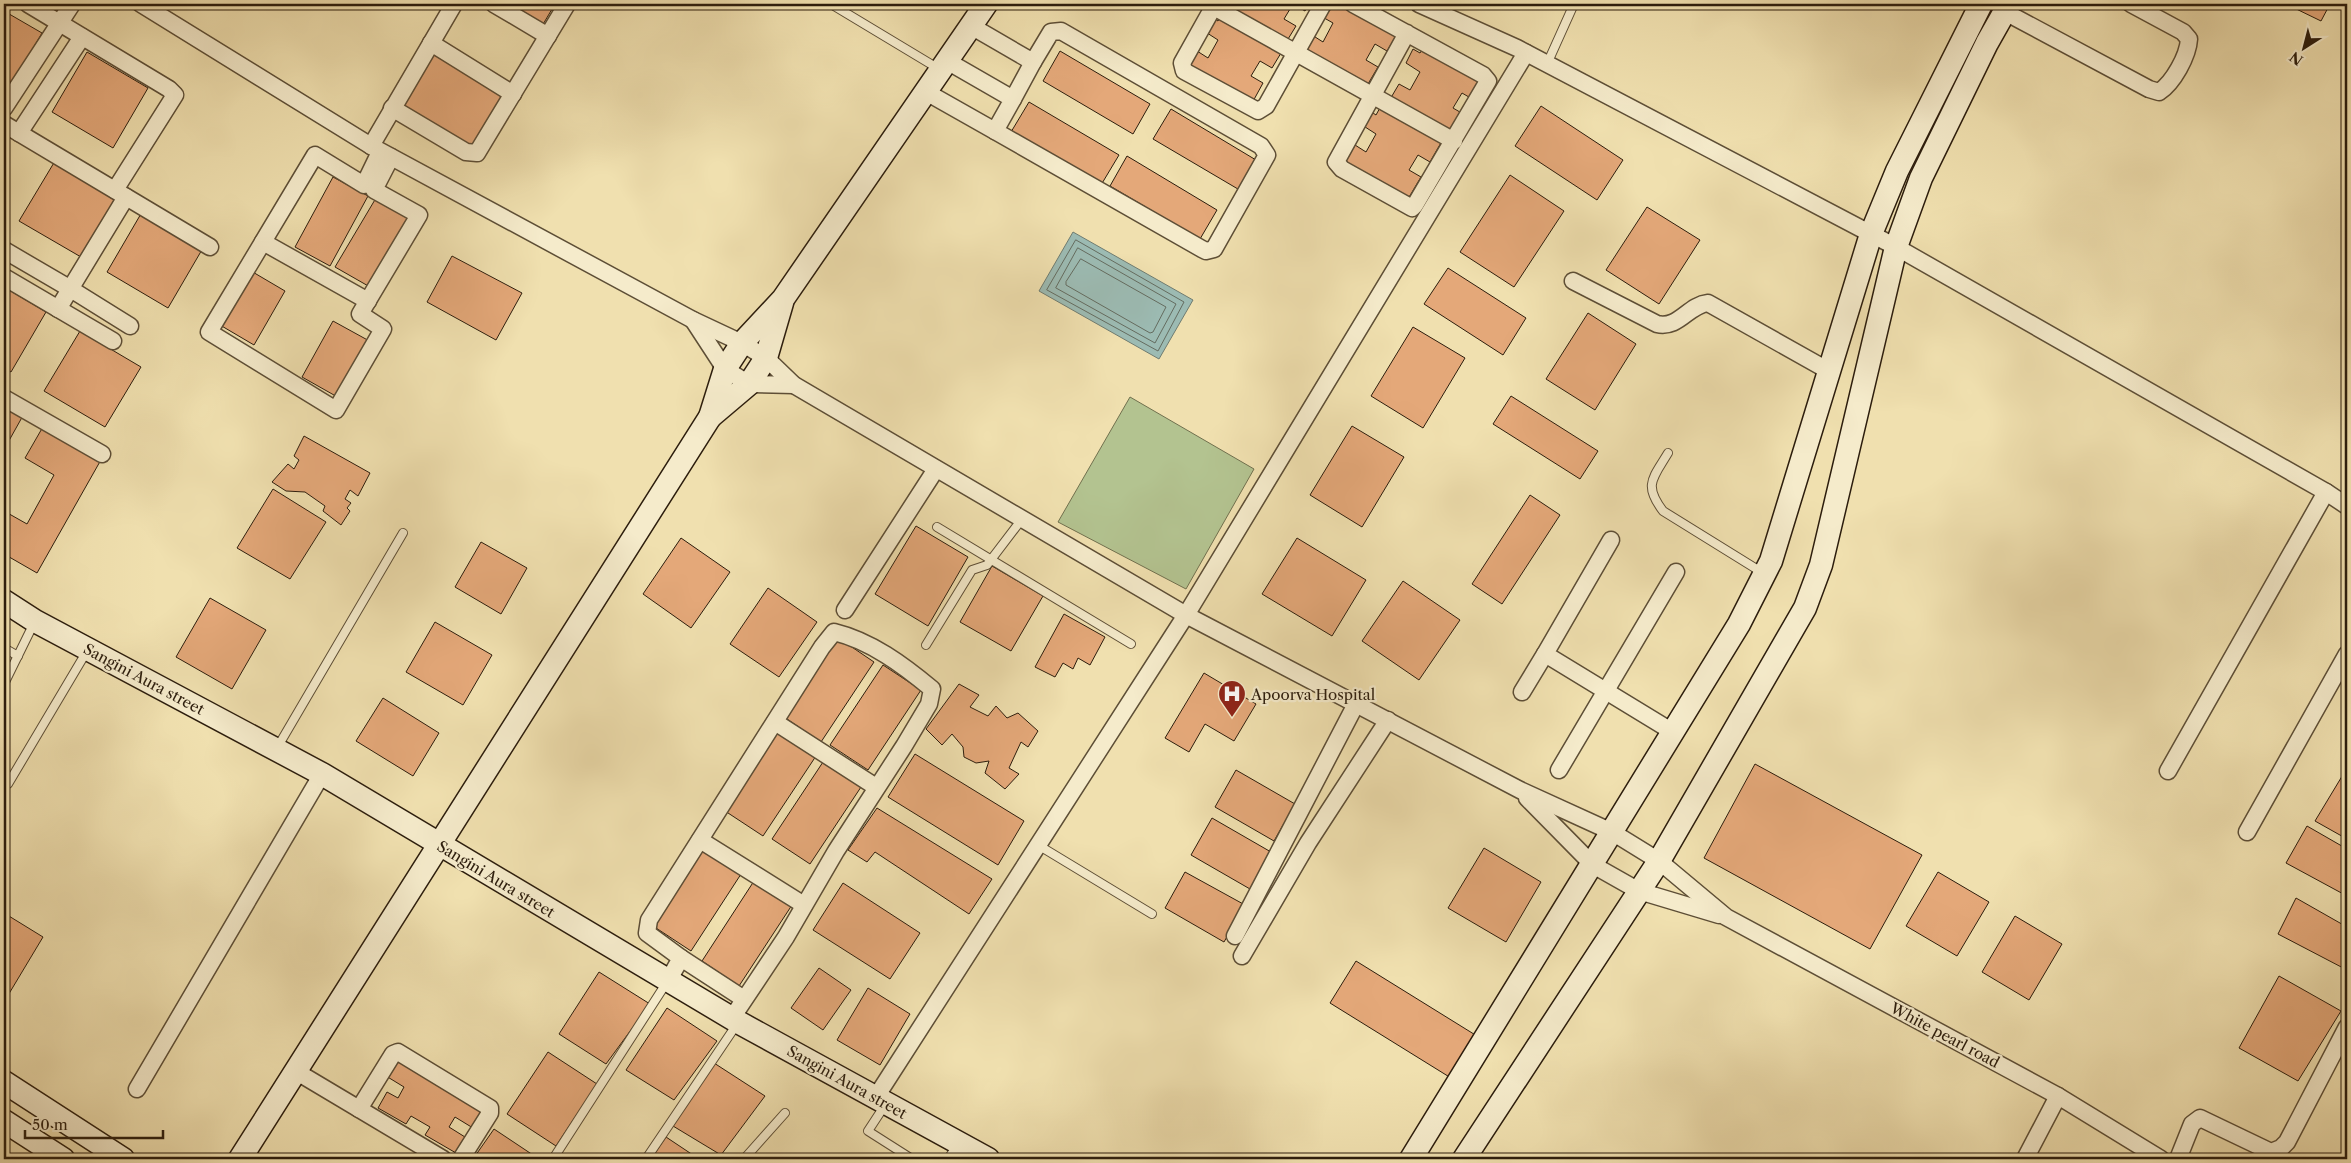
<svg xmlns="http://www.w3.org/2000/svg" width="2351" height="1163" font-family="'Libre Caslon Text',serif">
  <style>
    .green { fill: #b3c390; stroke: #70704e }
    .water { fill: #9cbbb3; stroke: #6f7c71 }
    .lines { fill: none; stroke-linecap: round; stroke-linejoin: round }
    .shore { stroke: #646c60; stroke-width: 1 }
    .building { fill: #e4a879; stroke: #2c1d0d }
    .lane-casing { stroke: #5d4e36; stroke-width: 10 }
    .street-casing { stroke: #5d4e36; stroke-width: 19 }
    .secondary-casing { stroke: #2c1d0d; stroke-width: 25 }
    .lane { stroke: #f5ebcb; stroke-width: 8 }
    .street { stroke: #f5ebcb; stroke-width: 16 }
    .secondary { stroke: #f5ebcb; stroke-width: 22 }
    .labels { text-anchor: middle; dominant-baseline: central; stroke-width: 4.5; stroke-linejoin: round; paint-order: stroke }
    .street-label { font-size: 15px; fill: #2c1d0d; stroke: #f5ebcb }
    .poi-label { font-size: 15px; fill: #2c1d0d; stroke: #f5ebcb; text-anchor: start }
  </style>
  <rect width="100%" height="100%" fill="#f0e0af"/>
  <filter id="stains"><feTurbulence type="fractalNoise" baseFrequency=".004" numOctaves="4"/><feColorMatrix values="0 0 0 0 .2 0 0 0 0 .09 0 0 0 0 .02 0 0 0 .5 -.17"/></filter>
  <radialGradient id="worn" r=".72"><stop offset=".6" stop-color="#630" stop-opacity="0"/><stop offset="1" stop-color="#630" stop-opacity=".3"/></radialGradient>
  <!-- green -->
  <path class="green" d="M1130 397 1254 469 1186 589 1058 522Z"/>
  <!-- water -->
  <path class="water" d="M1073 232 1193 300 1159 359 1039 291Z"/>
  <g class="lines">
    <!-- shore -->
    <g class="shore">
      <path d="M1076 240 1184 302 1158 351 1047 290Z"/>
      <path d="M1078 248 1176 304 1155 343 1056 288Z"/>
      <path d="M1081 259 1166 307 1153 332 1150 333 1066 285V282Z"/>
    </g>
  </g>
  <!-- building -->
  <g class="building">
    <path d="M504 4H555L542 26Z"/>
    <path d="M1225 4H1309L1305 11 1293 4 1284 19 1296 26 1285 44 1222 9Z"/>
    <path d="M1325 4H1351L1399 31 1387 51 1375 44 1366 60 1378 67 1365 89 1302 53 1312 35 1323 42 1333 23 1319 15Z"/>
    <path d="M2286 4H2330L2321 21Z"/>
    <path d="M4 11 42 33 7 93 4 92Z"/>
    <path d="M1212 17 1218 21 1220 18 1281 53 1272 68 1260 61 1251 76 1263 83 1251 105 1187 69 1197 51 1208 58 1218 40 1204 31Z"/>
    <path d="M1425 45 1486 79 1474 100 1462 93 1453 108 1465 115 1452 137 1389 101 1399 84 1410 90 1420 72 1406 63 1413 49 1420 53Z"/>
    <path d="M1060 51 1150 104 1133 134 1043 81Z"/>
    <path d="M87 52 148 88 113 148 52 112Z"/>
    <path d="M429 52 505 96 475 149 399 105Z"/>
    <path d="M1029 102 1119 155 1101 185 1011 132Z"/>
    <path d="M1381 106 1442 141 1430 162 1418 155 1409 170 1421 177 1408 199 1345 163 1355 145 1366 152 1376 134 1362 125 1370 111 1376 115Z"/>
    <path d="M1541 106 1623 160 1597 200 1515 146Z"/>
    <path d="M1171 109 1261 163 1243 192 1153 139Z"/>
    <path d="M1127 156 1217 210 1200 239 1110 186Z"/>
    <path d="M55 161 116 197 81 257 19 221Z"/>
    <path d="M1510 175 1564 211 1514 287 1460 252Z"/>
    <path d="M333 177 368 196 330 266 295 247Z"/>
    <path d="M376 198 410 219 370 287 335 267Z"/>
    <path d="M1647 207 1700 240 1659 304 1606 270Z"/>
    <path d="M142 212 203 248 168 308 107 272Z"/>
    <path d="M452 256 522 293 496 340 427 302Z"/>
    <path d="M1448 268 1526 318 1503 355 1424 304Z"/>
    <path d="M251 271 285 291 254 345 220 325Z"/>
    <path d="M4 287 46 312 11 372 4 368Z"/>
    <path d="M1588 313 1636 344 1595 410 1546 379Z"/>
    <path d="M333 321 373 343 341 399 302 377Z"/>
    <path d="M1413 327 1465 358 1423 428 1371 396Z"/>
    <path d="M80 331 141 367 105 427 44 391Z"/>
    <path d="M1511 396 1598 451 1580 479 1493 424Z"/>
    <path d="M4 400 25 412 6 446 4 445Z"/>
    <path d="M44 425 102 458 37 573 4 554V511L27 524 54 475 25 458Z"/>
    <path d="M1352 426 1404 457 1362 527 1310 495Z"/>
    <path d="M304 436 370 473 358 496 350 490 345 499 351 503 347 508 350 511 341 525 323 511 325 506 305 492 286 491 272 482 288 464 294 469 299 460 294 456Z"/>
    <path d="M273 489 326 522 290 579 237 548Z"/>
    <path d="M1530 495 1560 515 1502 604 1472 584Z"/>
    <path d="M916 526 968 557 928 626 875 594Z"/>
    <path d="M681 538 730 572 691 628 643 594Z"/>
    <path d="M1297 538 1366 580 1332 636 1262 594Z"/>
    <path d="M481 542 527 568 501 614 455 587Z"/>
    <path d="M992 566 1043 596 1011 651 960 622Z"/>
    <path d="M1403 581 1460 620 1419 680 1362 641Z"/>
    <path d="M768 588 817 622 779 677 730 644Z"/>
    <path d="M210 598 266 630 232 689 176 657Z"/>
    <path d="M1064 614 1105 637 1090 665 1078 658 1073 669 1063 663 1055 677 1035 667Z"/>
    <path d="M435 622 492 655 463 705 406 672Z"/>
    <path d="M837 637 874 662 821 742 784 717Z"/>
    <path d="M883 665 921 690 868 770 830 745Z"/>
    <path d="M1204 673 1256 704 1234 741 1205 724 1189 752 1165 738Z"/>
    <path d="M959 684 979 695 970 707 988 716 996 706 1007 718 1018 713 1038 731 1028 747 1021 742 1009 768 1019 774 1005 789 985 773 989 761 976 763 964 757 963 747 952 734 942 745 926 729Z"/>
    <path d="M383 698 439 733 413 776 356 741Z"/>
    <path d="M778 731 816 756 763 836 725 811Z"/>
    <path d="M915 754 1024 821 998 865 888 797Z"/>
    <path d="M825 759 863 784 810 864 772 839Z"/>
    <path d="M1755 764 1922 855 1870 949 1704 858Z"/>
    <path d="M2347 768V839L2315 821Z"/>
    <path d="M1236 770 1295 804 1274 841 1215 807Z"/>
    <path d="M877 808 992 879 969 914 875 852 867 862 848 850Z"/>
    <path d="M1212 818 1271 852 1250 889 1191 855Z"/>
    <path d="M2307 826 2347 849V896L2286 863Z"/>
    <path d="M706 846 743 871 691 951 653 926Z"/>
    <path d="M1484 848 1541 882 1506 942 1448 908Z"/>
    <path d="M1185 872 1245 905 1224 942 1165 908Z"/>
    <path d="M1938 872 1989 902 1957 956 1906 926Z"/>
    <path d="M754 881 792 905 739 986 702 961Z"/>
    <path d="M843 883 920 933 890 979 813 930Z"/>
    <path d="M2296 898 2347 927V970L2278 934Z"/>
    <path d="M4 913 43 937 4 1002Z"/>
    <path d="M2015 916 2062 944 2029 1000 1982 972Z"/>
    <path d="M1356 961 1477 1036 1451 1078 1330 1003Z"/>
    <path d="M819 968 851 990 823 1030 791 1008Z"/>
    <path d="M599 972 650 1004 606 1064 559 1034Z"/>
    <path d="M2279 976 2341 1011 2298 1081 2239 1048Z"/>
    <path d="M868 988 910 1014 880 1065 837 1040Z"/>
    <path d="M667 1008 717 1041 674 1100 626 1070Z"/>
    <path d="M548 1052 597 1084 556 1146 507 1114Z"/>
    <path d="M397 1056 485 1107 473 1128 455 1117 449 1127 465 1137 456 1153 425 1135 430 1127 411 1116 406 1124 378 1108 387 1092 398 1098 404 1087 386 1076Z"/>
    <path d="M714 1063 765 1096 721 1155 673 1126Z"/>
    <path d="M494 1129 539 1159H473Z"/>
    <path d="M666 1137 699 1159H651Z"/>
  </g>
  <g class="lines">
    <defs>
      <g id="lane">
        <path d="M831 4 939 69"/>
        <path d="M1547 64 1574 4"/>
        <path d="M1668 453C1653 478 1643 485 1663 511L1763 573"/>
        <path d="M937 527 1131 644"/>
        <path d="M926 645 972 570 987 565 1022 519"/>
        <path d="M4 648 18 656"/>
        <path d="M4 684 34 623"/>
        <path d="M277 748 403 533"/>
        <path d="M8 784 87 651"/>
        <path d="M1038 845 1152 914"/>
        <path d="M885 1105 868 1131 912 1159"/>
        <path d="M553 1159 667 982"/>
        <path d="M646 1159 737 1024"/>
        <path d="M744 1159 785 1113"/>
        <path d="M948 1159 958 1144"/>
      </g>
      <g id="street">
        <path d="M28 4 169 89 175 95 115 190"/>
        <path d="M141 4 371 146 693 320 742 343 766 358 794 385 1186 615 1520 790 1612 832 1659 861 1726 917 2058 1096 2161 1159"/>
        <path d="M494 4 548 36"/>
        <path d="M1215 4 1182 63 1184 71 1258 111 1266 106 1323 4"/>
        <path d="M1353 4 1483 75 1488 81 1415 205 1412 208 1342 169 1336 162 1407 33"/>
        <path d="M1419 4 1517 48 1896 247 2326 492 2347 506"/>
        <path d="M1214 7 1454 141"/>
        <path d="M2005 12 2149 89 2159 92C2173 83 2188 56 2189 39L2183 32 2131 4"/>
        <path d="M431 43 513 94"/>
        <path d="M947 61 1013 99 995 131 1202 249 1206 251 1214 249 1267 155 1261 146 1061 31 1051 32 1033 62 971 26"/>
        <path d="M926 92 995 131"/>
        <path d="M1013 99 1033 62"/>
        <path d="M4 108 72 4"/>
        <path d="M392 108 466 152 477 153 567 4"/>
        <path d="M4 124 210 247"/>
        <path d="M19 133 82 37"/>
        <path d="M371 146 454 4"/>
        <path d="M380 152 364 185 315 155 209 332 336 410 383 329 360 314 419 215 374 190 391 157"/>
        <path d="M263 242 368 301"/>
        <path d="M4 250 69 288 130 326"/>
        <path d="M4 277 113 341"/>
        <path d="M1573 281 1657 324C1679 329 1688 305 1708 303L1829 371"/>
        <path d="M58 309 126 197"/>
        <path d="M693 320 725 369 749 384 794 385"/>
        <path d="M4 398 102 454"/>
        <path d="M1611 540 1545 654 1673 732"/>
        <path d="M845 610 936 469"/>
        <path d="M1522 692 1545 654"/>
        <path d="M775 722 876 787"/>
        <path d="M1559 770 1676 572"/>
        <path d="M2168 771 2326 492"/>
        <path d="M1527 798 1593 865 1639 891 1719 915"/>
        <path d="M2247 832 2347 654"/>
        <path d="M700 840 804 905"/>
        <path d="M1235 936 1356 704"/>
        <path d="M1242 956 1308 843 1388 720"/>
        <path d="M681 958 744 999"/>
        <path d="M668 981 681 958 647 933 649 920 822 647 834 632C871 641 903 665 932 689L929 704 904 746 836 851 786 937 732 1018"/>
        <path d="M297 1072 443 1159"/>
        <path d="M137 1089 322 774"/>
        <path d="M876 1097 1186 615 1526 53"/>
        <path d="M359 1109 393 1054 398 1052 490 1108V1113L461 1159"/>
        <path d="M2025 1159 2058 1096"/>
        <path d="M2178 1159 2192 1124 2200 1118 2271 1152 2281 1148 2287 1142 2347 1027"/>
      </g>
      <g id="secondary">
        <path d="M710 417 749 384 766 358 782 303"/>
        <path d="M4 601 35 621 322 774 738 1022 988 1159"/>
        <path d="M4 1082 123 1159"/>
        <path d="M4 1121 63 1159"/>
        <path d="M240 1159 710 417 725 369 742 343 783 299 986 4"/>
        <path d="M1411 1159 1739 624 1771 561 1871 234 1897 171 1981 4"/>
        <path d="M1464 1159 1659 861 1805 608 1821 565 1896 247 1921 178 1987 43 2009 4"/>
      </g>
    </defs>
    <!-- lane casing -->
    <use href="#lane" class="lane-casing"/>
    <!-- street casing -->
    <use href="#street" class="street-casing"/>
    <!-- secondary casing -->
    <use href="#secondary" class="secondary-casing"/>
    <!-- lane -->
    <use href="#lane" class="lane"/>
    <!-- street -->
    <use href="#street" class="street"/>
    <!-- secondary -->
    <use href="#secondary" class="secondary"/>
  </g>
  <!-- icons -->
  <defs>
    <symbol id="hospital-pin" viewBox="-11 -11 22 30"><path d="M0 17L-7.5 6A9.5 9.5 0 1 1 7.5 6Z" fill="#8f2418" stroke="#f5ebcb"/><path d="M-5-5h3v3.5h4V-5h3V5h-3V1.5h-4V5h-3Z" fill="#fff"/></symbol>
  </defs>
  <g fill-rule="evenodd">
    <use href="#hospital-pin" x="1216" y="678" width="32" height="43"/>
  </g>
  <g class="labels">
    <!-- street labels -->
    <g class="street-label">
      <text transform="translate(144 679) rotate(28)">Sangini Aura street</text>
      <text transform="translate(496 879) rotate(31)">Sangini Aura street</text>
      <text transform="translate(1945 1035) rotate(28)">White pearl road</text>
      <text transform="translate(847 1082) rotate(29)">Sangini Aura street</text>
    </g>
    <!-- poi labels -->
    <g class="poi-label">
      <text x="1251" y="694">Apoorva Hospital</text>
    </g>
  </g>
  <!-- margin -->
  <rect width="2351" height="1163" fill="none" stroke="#f0e0af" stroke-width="20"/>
  <rect x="5" y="5" width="2341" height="1153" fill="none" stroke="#2c1d0d" stroke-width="2.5"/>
  <rect x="10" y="10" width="2331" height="1143" fill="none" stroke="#2c1d0d"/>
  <!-- north arrow -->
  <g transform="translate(2304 48) rotate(216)" stroke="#f5ebcb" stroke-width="4" paint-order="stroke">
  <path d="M0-4L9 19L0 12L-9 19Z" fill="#2c1d0d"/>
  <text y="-8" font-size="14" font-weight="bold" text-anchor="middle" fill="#2c1d0d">N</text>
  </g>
  <!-- scale -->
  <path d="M25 1130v8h138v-8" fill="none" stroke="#2c1d0d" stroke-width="2.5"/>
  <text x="32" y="1130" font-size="15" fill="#2c1d0d" stroke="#f5ebcb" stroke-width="4" paint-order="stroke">50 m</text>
  <rect width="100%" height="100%" filter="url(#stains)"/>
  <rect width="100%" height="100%" fill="url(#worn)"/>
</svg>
